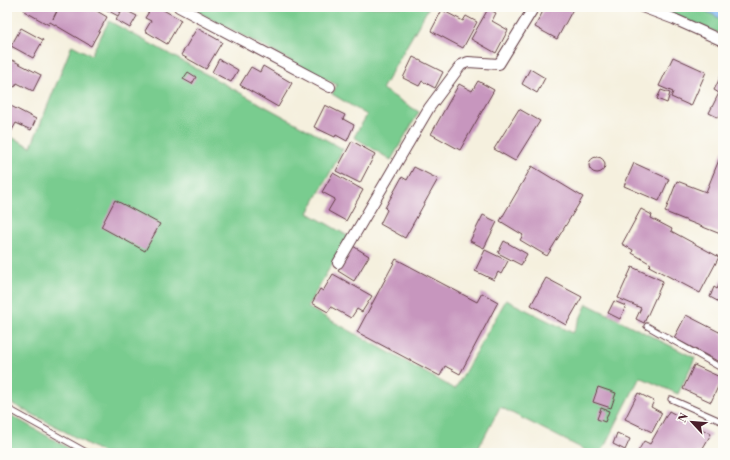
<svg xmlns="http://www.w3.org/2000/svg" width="730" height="460" font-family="'Libre Bodoni',serif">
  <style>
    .green { fill: #79cc8f; stroke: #62765d }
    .water { fill: #84bbf3; stroke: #676d8f }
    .building { fill: #c796be }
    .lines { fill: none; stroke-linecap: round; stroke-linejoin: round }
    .service-casing { stroke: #643e46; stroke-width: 7 }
    .minor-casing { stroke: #643e46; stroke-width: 12 }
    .service { stroke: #fff; stroke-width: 5 }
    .minor { stroke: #fff; stroke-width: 10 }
  </style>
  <rect width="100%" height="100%" fill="#fdfcf7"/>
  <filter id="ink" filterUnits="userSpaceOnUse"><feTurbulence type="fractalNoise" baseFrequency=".025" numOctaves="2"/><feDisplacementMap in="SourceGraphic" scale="8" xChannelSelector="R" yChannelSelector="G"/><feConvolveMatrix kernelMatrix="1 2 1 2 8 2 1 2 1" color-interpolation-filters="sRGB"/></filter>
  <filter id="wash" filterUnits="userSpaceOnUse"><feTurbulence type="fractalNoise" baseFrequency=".012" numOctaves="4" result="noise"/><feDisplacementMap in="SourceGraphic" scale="16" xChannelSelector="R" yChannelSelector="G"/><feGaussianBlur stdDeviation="0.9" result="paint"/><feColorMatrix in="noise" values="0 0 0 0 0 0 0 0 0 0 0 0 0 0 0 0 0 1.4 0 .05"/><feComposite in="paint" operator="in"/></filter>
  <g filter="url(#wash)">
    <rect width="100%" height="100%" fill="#f5f0de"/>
    <!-- green -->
    <g class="green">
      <path d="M188 7H429L382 89 419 112 391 160 354 137 367 115 332 94 337 85Z"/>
      <path d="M654 7H677L686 9H702L723 20V35L702 26Z"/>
      <path d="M109 21 343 149 308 213 348 236 307 307 455 389 506 300 573 333 587 304 695 358 678 394 640 377 601 453H591L500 407 476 453H451L437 445 432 453H103L57 427 7 401V135L31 147 72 45 91 55Z"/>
      <path d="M7 413 77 453H7Z"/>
    </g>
    <!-- water -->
    <path class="water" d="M677 7H723V20L702 9H686Z"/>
    <g id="blocks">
      <!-- building -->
      <g class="building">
        <path d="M26 7H59L53 19 59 7H90L107 17 91 46 50 22 49 25 24 11Z"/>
        <path d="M108 7H123L118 16 107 10Z"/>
        <path d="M152 7H158L181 20 167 44 145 31 151 21 145 18Z"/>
        <path d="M545 7H569L573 9 557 39 535 27Z"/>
        <path d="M123 9 137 16 130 28 116 20Z"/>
        <path d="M488 9 496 13 492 21 508 30 496 53 471 39Z"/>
        <path d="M442 10 463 21 466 16 477 22 463 48 431 31Z"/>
        <path d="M21 28 43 40 33 58 11 46Z"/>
        <path d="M197 28 222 42 206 69 181 55Z"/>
        <path d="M413 57 443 72 435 88 422 81 419 86 403 78Z"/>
        <path d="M673 57 706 72 691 106 671 97 673 92 659 86Z"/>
        <path d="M219 59 238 70 231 82 212 72Z"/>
        <path d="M12 60 41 75 33 91 17 83 15 87 7 83V70Z"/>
        <path d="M263 66 292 83 278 107 240 85 251 67 260 72Z"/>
        <path d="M530 69 545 78 537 93 522 84Z"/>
        <path d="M188 72 196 77 192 84 183 79Z"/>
        <path d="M722 74 723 75V116L720 115 719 118 709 113 719 93 714 90Z"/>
        <path d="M478 81 494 90 460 150 431 134 459 84 472 91Z"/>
        <path d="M661 90 670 93 667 103 657 99Z"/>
        <path d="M7 104 36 119 31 130 16 123 11 132 7 130Z"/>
        <path d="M325 105 345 115 343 119 354 125 347 141 336 135 335 137 314 127Z"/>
        <path d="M519 109 540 121 515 161 494 149Z"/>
        <path d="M352 141 375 154 360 183 336 171Z"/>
        <path d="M723 150V235L665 212 677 181 706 192Z"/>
        <circle cx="597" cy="165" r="8"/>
        <path d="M634 163 669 179 659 201 624 186Z"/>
        <path d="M532 166 583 197 547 256 520 240 523 235 500 221Z"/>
        <path d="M414 167 438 179 405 238 380 224 387 210 385 208 402 177 407 180Z"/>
        <path d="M333 173 363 190 346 221 328 211 335 199 322 192Z"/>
        <path d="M115 200 160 224 145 251 101 227Z"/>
        <path d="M641 209 652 215 651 218 672 229 671 231 719 257 700 293 649 266 651 264 632 253 633 250 622 244Z"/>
        <path d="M483 215 497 222 484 248 470 241Z"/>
        <path d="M504 241 527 254 521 265 498 253Z"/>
        <path d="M353 246 369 256 354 281 338 271Z"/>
        <path d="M485 250 508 261 501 274 498 272 494 280 475 271Z"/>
        <path d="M396 259 477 302 482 293 498 302 460 374 445 366 440 376 357 332Z"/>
        <path d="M632 267 663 281 644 323 636 319 641 308 618 298Z"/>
        <path d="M333 274 372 296 362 312 357 309 351 318 331 307 328 312 312 303 320 289 323 291Z"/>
        <path d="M723 277V304L710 297 714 287 717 289Z"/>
        <path d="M546 278 582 297 566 325 531 305Z"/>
        <path d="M614 301 626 306 620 319 608 313Z"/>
        <path d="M686 315 723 334V358L721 363 674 338Z"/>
        <path d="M694 365 722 378 711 402 683 389Z"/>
        <path d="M598 387 616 393 611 408 593 402Z"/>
        <path d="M638 393 654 401 651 407 662 413 652 432 625 419Z"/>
        <path d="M601 408 609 411 605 422 597 419Z"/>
        <path d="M669 411 711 434 700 453H637L644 441 650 444Z"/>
        <path d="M617 433 630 439 625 450 613 444Z"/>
      </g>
    </g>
  </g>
  <g filter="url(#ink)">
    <use href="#blocks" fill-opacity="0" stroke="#643e46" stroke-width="1"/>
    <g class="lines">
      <defs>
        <g id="service">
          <path d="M647 326 723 369"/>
          <path d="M671 399 723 422"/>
          <path d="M7 408 88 453"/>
        </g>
        <g id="minor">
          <path d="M179 7 330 87"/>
          <path d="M642 7 674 19 723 41"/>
          <path d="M338 263 429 108 461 65 468 62 499 64 534 7"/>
        </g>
      </defs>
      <!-- service casing -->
      <use href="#service" class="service-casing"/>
      <!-- minor casing -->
      <use href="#minor" class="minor-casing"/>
      <!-- service -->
      <use href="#service" class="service"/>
      <!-- minor -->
      <use href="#minor" class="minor"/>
    </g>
  </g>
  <!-- margin -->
  <rect width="730" height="460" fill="none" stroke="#fdfcf7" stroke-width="24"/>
  <!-- north arrow -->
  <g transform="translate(692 422) rotate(296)" stroke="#fdfcf7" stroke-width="3" paint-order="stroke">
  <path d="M0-3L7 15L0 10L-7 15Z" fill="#4a1f2b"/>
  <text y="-6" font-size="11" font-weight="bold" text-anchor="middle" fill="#4a1f2b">N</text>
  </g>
</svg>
